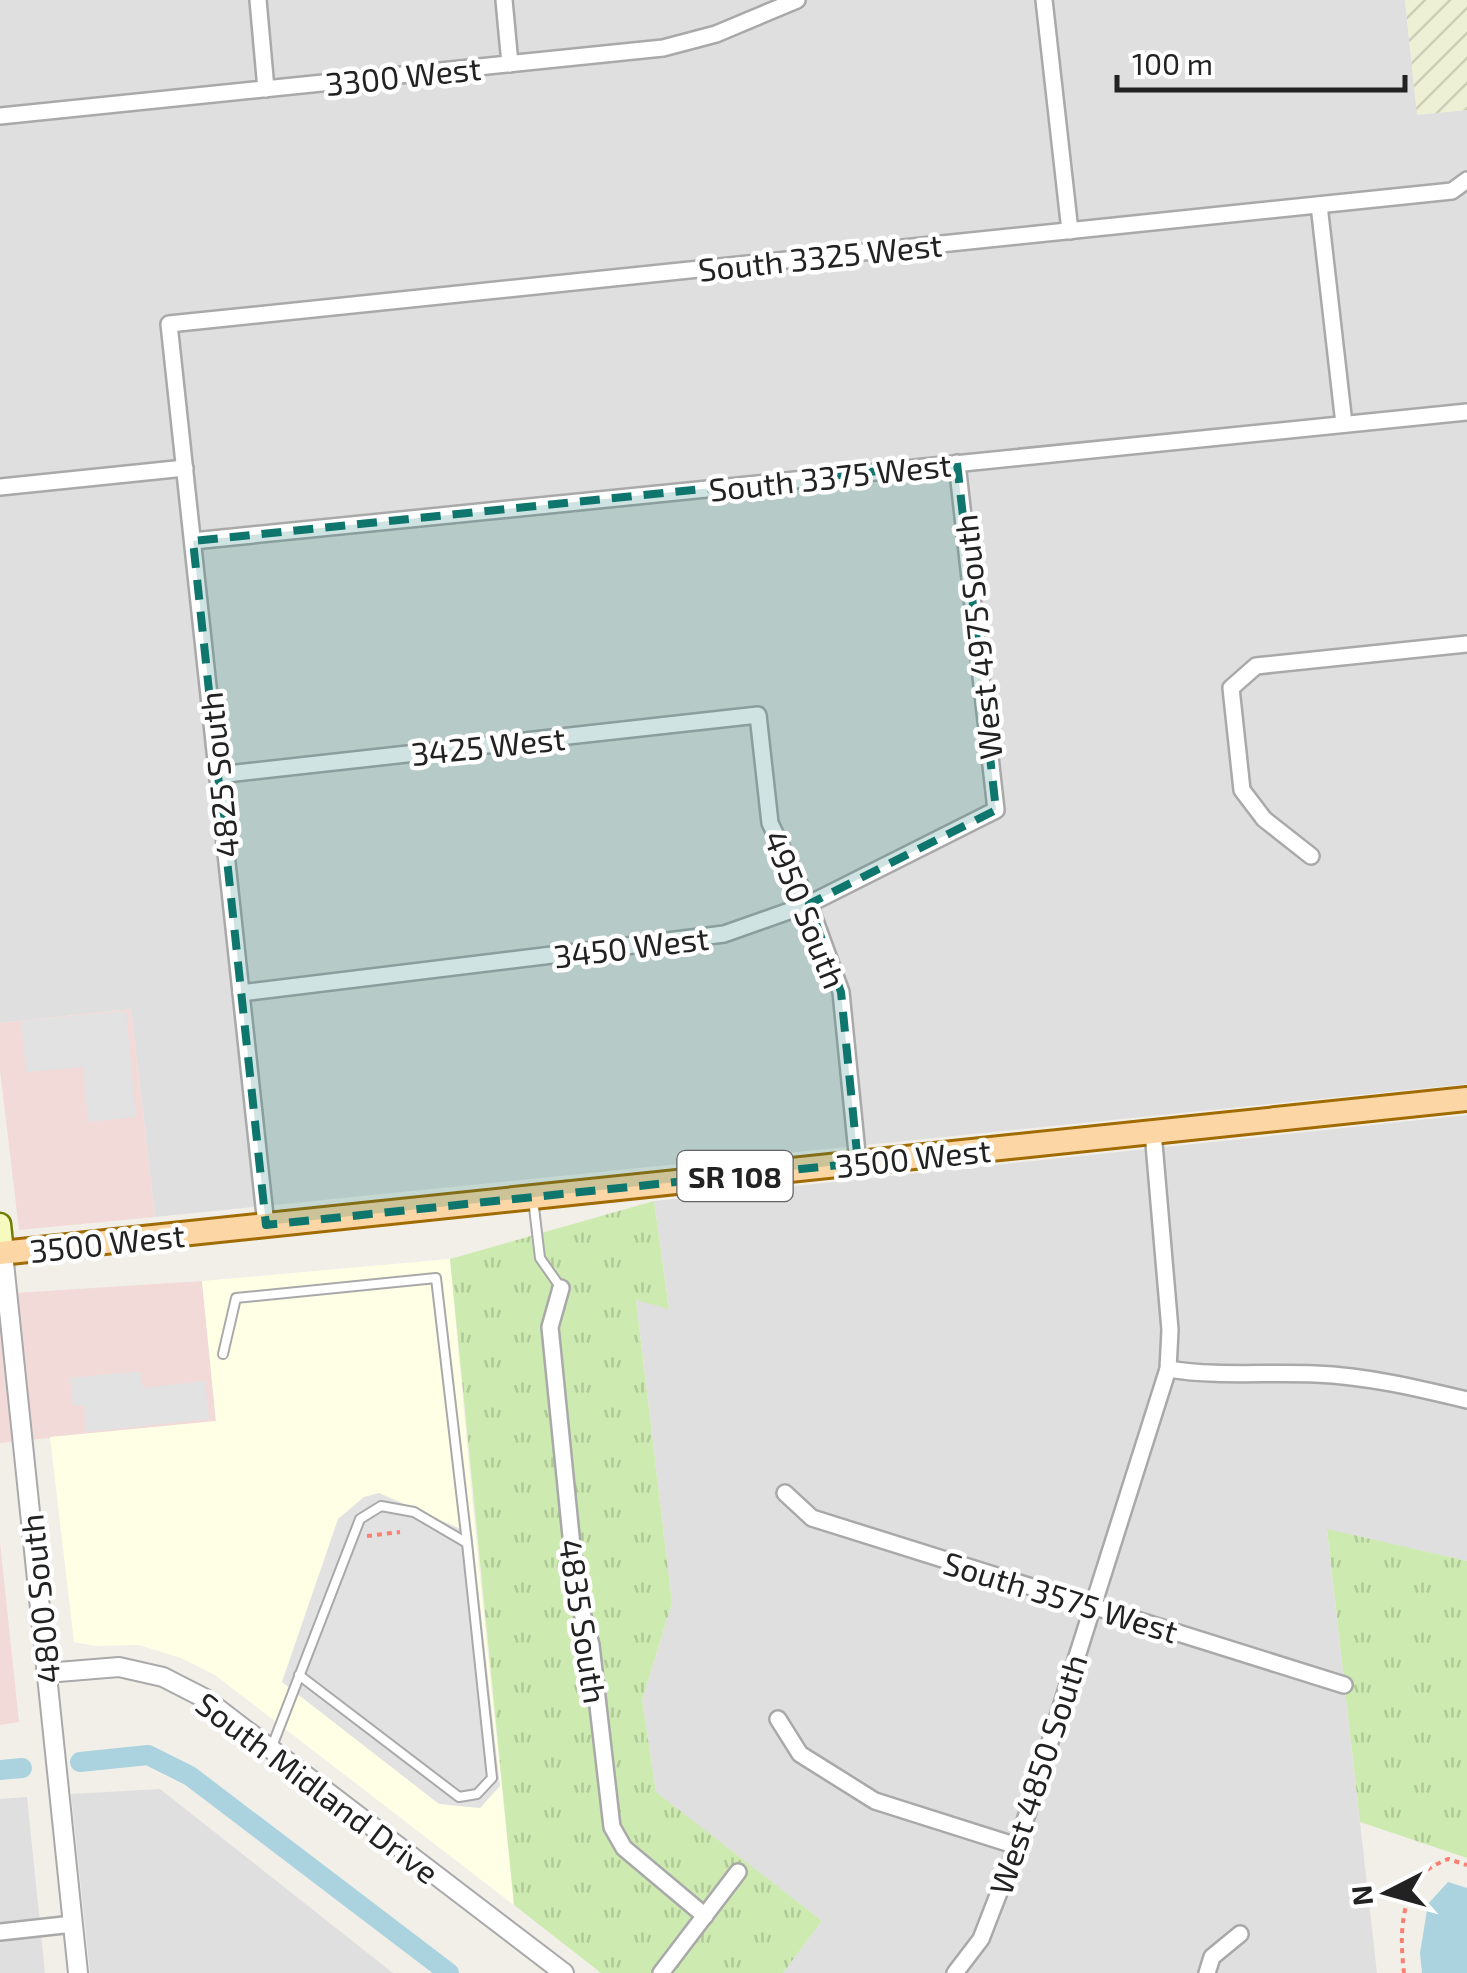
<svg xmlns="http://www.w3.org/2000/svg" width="1467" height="1973" font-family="'Exo 2',sans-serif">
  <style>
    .residential { fill: #e0dfdf }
    .commercial { fill: #f2dad9 }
    .education { fill: #ffffe5 }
    .farmland { fill: url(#farmland-furrows) }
    .grass { fill: url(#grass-tufts) }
    .parking { fill: #e2e2e2 }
    .water { fill: #aad3df }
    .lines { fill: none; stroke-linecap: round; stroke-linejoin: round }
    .canal { stroke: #aad3df; stroke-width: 20 }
    .service-casing { stroke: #a9a9a9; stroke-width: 12 }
    .minor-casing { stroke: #a9a9a9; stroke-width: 20 }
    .tertiary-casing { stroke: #a9a9a9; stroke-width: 22 }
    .secondary-casing { stroke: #707d05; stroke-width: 25 }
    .primary-casing { stroke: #a06b00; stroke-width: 28 }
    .path { stroke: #fa8072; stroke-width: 4; stroke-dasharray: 5 5; stroke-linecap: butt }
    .service { stroke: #fff; stroke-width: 8 }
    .minor { stroke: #fff; stroke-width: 15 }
    .tertiary { stroke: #fff; stroke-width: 18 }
    .secondary { stroke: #f7fabf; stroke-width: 20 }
    .primary { stroke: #fcd6a4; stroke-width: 22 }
    .marked { fill: #0f766e; fill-opacity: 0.2; stroke: #0f766e; stroke-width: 8; stroke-dasharray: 20 12; stroke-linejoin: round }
    .labels { text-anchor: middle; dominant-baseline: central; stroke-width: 9; stroke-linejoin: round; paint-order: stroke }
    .shield { fill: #fff; stroke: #646464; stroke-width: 2.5 }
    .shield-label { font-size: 30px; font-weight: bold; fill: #222 }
    .street-label { font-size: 32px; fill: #222; stroke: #fff }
  </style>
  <defs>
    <pattern id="farmland-furrows" width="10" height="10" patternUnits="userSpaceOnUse" patternTransform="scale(2.5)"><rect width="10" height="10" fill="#eef0d5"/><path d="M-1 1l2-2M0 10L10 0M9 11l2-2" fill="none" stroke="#ccceb7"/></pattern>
    <pattern id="grass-tufts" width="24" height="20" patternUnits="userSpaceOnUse" patternTransform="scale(2.5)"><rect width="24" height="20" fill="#cdebb0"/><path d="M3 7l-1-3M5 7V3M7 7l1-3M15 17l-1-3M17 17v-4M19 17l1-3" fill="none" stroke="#b0c997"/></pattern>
  </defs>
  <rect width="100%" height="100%" fill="#f2efe9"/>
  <!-- residential -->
  <g class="residential">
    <path d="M0 0H1405L1417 114 1467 110V1084L155 1217 131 1009 0 1023Z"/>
    <path d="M1467 1115V1561L1327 1530 1377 1973H783L822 1921 656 1793 642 1700 672 1603 636 1299 669 1308 654 1201Z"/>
    <path d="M160 1789 393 1973H90L71 1794Z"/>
    <path d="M27 1797 45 1973H0V1799Z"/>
  </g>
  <!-- commercial -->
  <g class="commercial">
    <path d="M131 1009 155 1217 19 1230 0 1070V1023Z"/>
    <path d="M202 1281 216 1421 0 1443V1294Z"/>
    <path d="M0 1542 19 1722 0 1725Z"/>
  </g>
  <!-- education -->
  <path class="education" d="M450 1259 473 1509 514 1905 215 1675 181 1658 139 1645 96 1646 74 1642 50 1437 216 1421 202 1281Z"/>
  <!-- farmland -->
  <path class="farmland" d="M1405 0H1467V110L1417 115Z"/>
  <!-- grass -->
  <g class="grass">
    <path d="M654 1201 669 1309 636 1300 672 1603 642 1700 656 1792 822 1921 783 1973H601L514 1905 450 1259Z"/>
    <path d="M1327 1529 1467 1561V1858L1360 1822Z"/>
  </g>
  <!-- parking -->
  <g class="parking">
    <path d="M126 1011 136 1117 88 1122 83 1067 26 1072 21 1021Z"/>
    <path d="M140 1371 143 1388 205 1381 209 1419 86 1432 84 1405 73 1406 70 1378Z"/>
    <path d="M379 1493 472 1534 500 1786 480 1808 439 1804 282 1682 338 1519 364 1497Z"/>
  </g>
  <!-- water -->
  <path class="water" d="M1448 1882 1467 1888V1973H1422L1420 1953 1428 1904Z"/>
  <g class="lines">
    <!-- canal -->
    <g class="canal">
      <path d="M80 1762 148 1755 190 1776 449 1973"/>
      <path d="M0 1770 22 1768"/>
    </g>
    <defs>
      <g id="service">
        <path d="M533 1199 540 1258 561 1288"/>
        <path d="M223 1354 236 1298 436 1278 467 1543"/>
        <path d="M271 1749 360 1519 381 1506 414 1512 467 1543 492 1778 477 1794 459 1797 299 1675"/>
      </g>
      <g id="minor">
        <path d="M258 0 266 89"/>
        <path d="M504 0 510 64"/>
        <path d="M1044 0 1070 231"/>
        <path d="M0 116 663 48 716 34 797 0"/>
        <path d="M1319 205 1344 424"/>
        <path d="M0 487 185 468"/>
        <path d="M193 541 1467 412"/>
        <path d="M218 775 758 715 770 823 809 904 841 992 858 1163"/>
        <path d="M1311 856 1264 819 1242 790 1231 688 1256 666 1467 644"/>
        <path d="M241 993 724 934 809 904 996 810 957 463"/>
        <path d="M266 1225 169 324 1452 191 1467 180"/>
        <path d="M561 1288 550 1327 572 1546 579 1602 591 1645 612 1827 624 1848 705 1916"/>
        <path d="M1168 1369C1217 1377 1265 1372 1315 1374 1367 1376 1417 1388 1467 1400"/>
        <path d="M785 1493 812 1518 1344 1685"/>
        <path d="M778 1719 800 1754 875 1801 1017 1846"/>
        <path d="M0 1932 73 1924"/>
        <path d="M661 1973 738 1872"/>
        <path d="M955 1973 981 1939 1017 1846 1168 1369 1170 1330 1153 1132"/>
        <path d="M1207 1973 1212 1957 1240 1934"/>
      </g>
      <g id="tertiary">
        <path d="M3 1253 78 1973"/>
        <path d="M46 1673 119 1667 163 1677 204 1698 564 1973"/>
      </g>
      <path id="secondary" d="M0 1224 3 1253"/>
      <path id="primary" d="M0 1253 1467 1099"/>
    </defs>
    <!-- service casing -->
    <use href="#service" class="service-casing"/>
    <!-- minor casing -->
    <use href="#minor" class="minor-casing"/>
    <!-- tertiary casing -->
    <use href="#tertiary" class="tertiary-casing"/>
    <!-- secondary casing -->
    <use href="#secondary" class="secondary-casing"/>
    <!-- primary casing -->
    <use href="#primary" class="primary-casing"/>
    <!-- path -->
    <g class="path">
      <path d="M367 1536 400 1532"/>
      <path d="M1404 1973C1400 1939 1399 1897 1426 1871 1432 1866 1441 1862 1448 1859L1467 1865"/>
    </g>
    <!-- service -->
    <use href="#service" class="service"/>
    <!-- minor -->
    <use href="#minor" class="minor"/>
    <!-- tertiary -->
    <use href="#tertiary" class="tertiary"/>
    <!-- secondary -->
    <use href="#secondary" class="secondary"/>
    <!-- primary -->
    <use href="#primary" class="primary"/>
  </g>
  <!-- marked area -->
  <path class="marked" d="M957 463 996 810 809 904 841 992 858 1163 266 1225 193 541Z"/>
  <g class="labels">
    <!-- shield labels -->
    <rect class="shield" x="677.5" y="1151" width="115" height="50" rx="8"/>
    <g class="shield-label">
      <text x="735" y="1176">SR 108</text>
    </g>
    <!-- street labels -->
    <g class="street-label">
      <text transform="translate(403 75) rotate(-6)">3300 West</text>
      <text transform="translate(820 256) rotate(-6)">South 3325 West</text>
      <text transform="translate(830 476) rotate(-6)">South 3375 West</text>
      <text transform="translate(977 637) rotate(-96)">West 4975 South</text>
      <text transform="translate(488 745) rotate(-6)">3425 West</text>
      <text transform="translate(218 775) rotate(-96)">4825 South</text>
      <text transform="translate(806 909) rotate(68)">4950 South</text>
      <text transform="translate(631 946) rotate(-7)">3450 West</text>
      <text transform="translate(913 1157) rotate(-6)">3500 West</text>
      <text transform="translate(107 1242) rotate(-6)">3500 West</text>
      <text transform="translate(1061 1596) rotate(17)">South 3575 West</text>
      <text transform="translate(39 1599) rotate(-96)">4800 South</text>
      <text transform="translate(584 1621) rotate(81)">4835 South</text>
      <text transform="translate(1037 1774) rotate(-72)">West 4850 South</text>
      <text transform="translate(318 1787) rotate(37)">South Midland Drive</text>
    </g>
  </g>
  <!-- north arrow -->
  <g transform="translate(1387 1893) rotate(264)" stroke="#ffffff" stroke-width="8" paint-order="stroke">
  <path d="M0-8L18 38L0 25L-18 38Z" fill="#222222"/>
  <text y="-15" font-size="28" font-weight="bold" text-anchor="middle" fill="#222222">N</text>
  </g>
  <!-- scale -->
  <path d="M1117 75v15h288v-15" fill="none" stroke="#222222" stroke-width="5"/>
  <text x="1132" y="75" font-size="30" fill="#222222" stroke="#ffffff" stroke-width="8" paint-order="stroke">100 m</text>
</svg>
